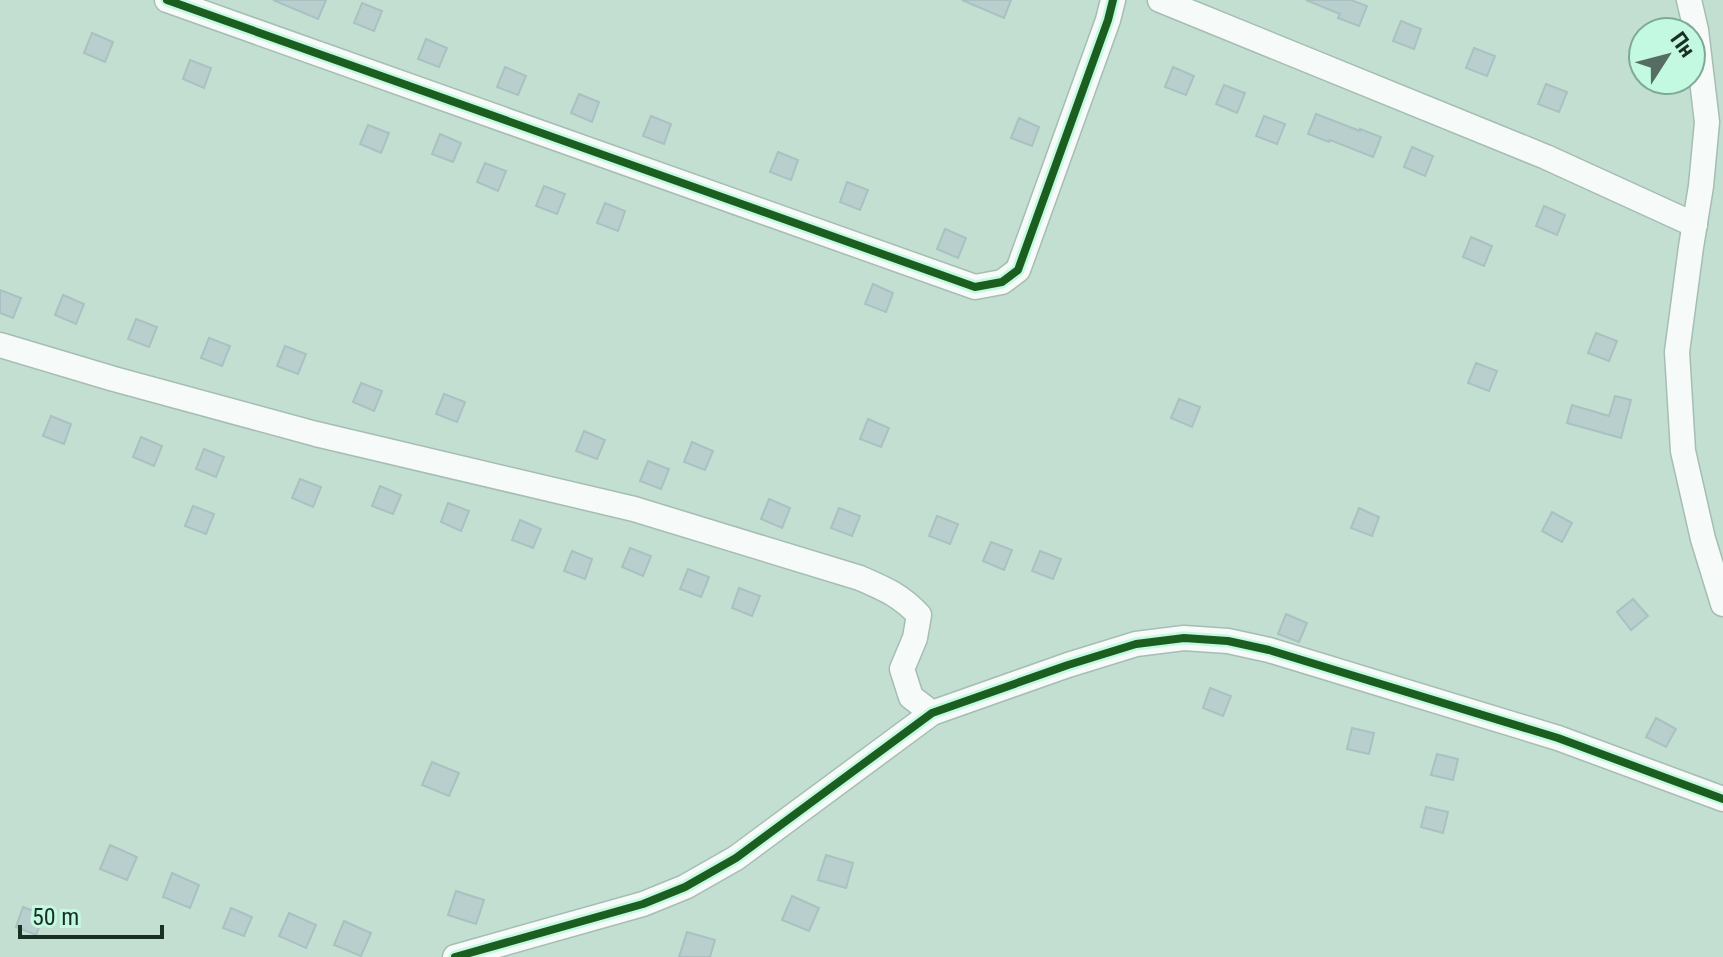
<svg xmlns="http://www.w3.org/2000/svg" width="1723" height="957" font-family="'Roboto Condensed',sans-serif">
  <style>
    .building { fill: #b8cfce; stroke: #a9c1c0; stroke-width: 2 }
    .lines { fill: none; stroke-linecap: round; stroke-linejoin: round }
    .minor-casing { stroke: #a6bdb3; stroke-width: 27 }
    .minor { stroke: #f6faf8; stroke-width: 24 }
    .cycleway-casing { stroke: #c2f9e0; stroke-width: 13 }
    .cycleway { stroke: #1b5e20; stroke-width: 8 }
  </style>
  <rect width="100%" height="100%" fill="#c2dfd2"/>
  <!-- building -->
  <g class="building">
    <path d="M273 0H326L318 19Z"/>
    <path d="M962 0H1011L1004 18Z"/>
    <path d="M1306 0H1351L1367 6 1359 26 1338 18 1340 14Z"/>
    <path d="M362 3 382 11 374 31 354 23Z"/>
    <path d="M1401 21 1421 29 1414 49 1393 41Z"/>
    <path d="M92 33 113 42 105 62 84 53Z"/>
    <path d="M426 39 447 48 439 67 418 59Z"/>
    <path d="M1474 48 1495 56 1487 76 1466 68Z"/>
    <path d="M190 60 211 68 204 88 183 79Z"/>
    <path d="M505 67 526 76 518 95 497 87Z"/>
    <path d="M1173 67 1194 76 1186 95 1165 87Z"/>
    <path d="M1546 84 1567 92 1559 112 1538 104Z"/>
    <path d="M1224 85 1245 93 1237 113 1216 104Z"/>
    <path d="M579 94 599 102 592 122 571 113Z"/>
    <path d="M1316 114 1360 131V129L1381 137 1373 157 1330 140 1329 142 1308 134Z"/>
    <path d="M651 116 671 124 664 144 643 136Z"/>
    <path d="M1264 116 1285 124 1277 144 1256 136Z"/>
    <path d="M1019 118 1039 127 1032 146 1011 138Z"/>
    <path d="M368 125 389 133 381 153 360 144Z"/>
    <path d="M440 134 461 143 453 162 432 154Z"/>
    <path d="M1412 147 1433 156 1425 176 1404 167Z"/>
    <path d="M778 152 798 160 791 180 770 172Z"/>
    <path d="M485 163 506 171 498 191 477 182Z"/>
    <path d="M847 182 868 190 860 210 840 202Z"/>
    <path d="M544 186 565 194 557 214 536 206Z"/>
    <path d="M605 203 625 211 618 231 597 223Z"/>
    <path d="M1544 206 1565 215 1557 235 1536 226Z"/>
    <path d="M945 229 966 238 958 258 937 249Z"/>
    <path d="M1471 237 1492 246 1484 266 1463 257Z"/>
    <path d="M873 284 893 293 886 312 865 304Z"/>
    <path d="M0 290 21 298 13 318 0 313Z"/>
    <path d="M63 295 84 304 76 324 55 315Z"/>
    <path d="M136 319 157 327 149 347 128 339Z"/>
    <path d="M1596 333 1617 341 1609 361 1588 353Z"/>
    <path d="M209 338 230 346 222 366 201 358Z"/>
    <path d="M285 346 306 354 298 374 277 366Z"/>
    <path d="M1476 363 1497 371 1489 391 1468 383Z"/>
    <path d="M361 383 382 391 374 411 353 402Z"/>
    <path d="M444 394 465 402 457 422 436 414Z"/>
    <path d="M1615 396 1631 400 1621 438 1567 423 1572 405 1609 416Z"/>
    <path d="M1179 399 1200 407 1192 427 1171 418Z"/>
    <path d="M51 416 71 424 64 444 43 436Z"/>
    <path d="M868 419 889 428 881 447 860 439Z"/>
    <path d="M584 431 605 440 597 459 576 451Z"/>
    <path d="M141 437 162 446 154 466 133 457Z"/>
    <path d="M692 442 713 451 705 470 684 462Z"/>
    <path d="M204 449 224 457 216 477 196 469Z"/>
    <path d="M648 461 669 469 661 489 640 481Z"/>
    <path d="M300 479 321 487 313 507 292 498Z"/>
    <path d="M380 486 401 495 393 514 372 506Z"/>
    <path d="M769 499 790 508 782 528 761 519Z"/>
    <path d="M448 503 469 511 461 531 441 522Z"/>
    <path d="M193 506 214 514 206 534 185 526Z"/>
    <path d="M839 508 860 516 852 536 831 528Z"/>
    <path d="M1359 508 1379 517 1372 536 1351 528Z"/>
    <path d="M1552 512 1572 523 1562 542 1542 531Z"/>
    <path d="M937 516 958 524 950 544 929 536Z"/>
    <path d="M520 520 541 529 533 548 512 540Z"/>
    <path d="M991 542 1012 550 1004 570 983 561Z"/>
    <path d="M630 548 651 556 643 576 622 567Z"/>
    <path d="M572 551 592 559 585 579 564 571Z"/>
    <path d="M1040 551 1061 559 1053 579 1032 571Z"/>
    <path d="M688 569 709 577 701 597 680 589Z"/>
    <path d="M739 588 760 596 752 616 732 608Z"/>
    <path d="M1633 599 1648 616 1631 630 1617 612Z"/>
    <path d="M1286 614 1307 623 1299 642 1278 634Z"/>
    <path d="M1210 688 1231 696 1223 716 1203 708Z"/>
    <path d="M1656 718 1676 729 1666 747 1646 737Z"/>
    <path d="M1352 728 1374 733 1369 754 1347 749Z"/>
    <path d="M1437 754 1458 759 1453 780 1431 775Z"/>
    <path d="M432 762 459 773 449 796 422 785Z"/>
    <path d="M1426 807 1448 812 1443 833 1421 827Z"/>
    <path d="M110 845 137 857 127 880 100 869Z"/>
    <path d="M826 855 853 863 846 888 818 880Z"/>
    <path d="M172 873 199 885 190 908 163 897Z"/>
    <path d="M456 891 484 900 476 924 448 915Z"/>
    <path d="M792 896 819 908 809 931 782 920Z"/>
    <path d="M23 907 44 915 36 935 16 927Z"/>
    <path d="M231 908 252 917 244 936 223 928Z"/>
    <path d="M289 913 316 925 306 948 279 936Z"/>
    <path d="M344 921 371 933 361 956 334 945Z"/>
    <path d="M687 932 715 940 710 957H679Z"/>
  </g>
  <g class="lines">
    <defs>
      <g id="minor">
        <path d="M167 0 975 287 1002 282 1018 270 1108 20 1113 0"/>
        <path d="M1160 0 1546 157 1695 225"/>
        <path d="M1689 0 1696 30 1707 122 1701 186 1691 247 1677 352 1683 451 1703 539 1723 604"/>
        <path d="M0 345 114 379 316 434 634 509 860 578C885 589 900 595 919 615L915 638 902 669 911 697 932 713"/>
        <path d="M455 957 643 904 685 887 736 858 932 713 1068 665 1136 644 1184 638 1228 641 1269 650 1558 738 1723 799"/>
      </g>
    </defs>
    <!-- minor casing -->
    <use href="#minor" class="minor-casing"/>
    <!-- minor -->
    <use href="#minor" class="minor"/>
    <defs>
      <g id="cycleway">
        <path d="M167 0 975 287 1002 282 1018 270 1108 20 1113 0"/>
        <path d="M455 957 643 904 685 887 736 858 932 713 1068 665 1136 644 1184 638 1228 641 1269 650 1558 738 1723 799"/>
      </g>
    </defs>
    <!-- cycleway casing -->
    <use href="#cycleway" class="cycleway-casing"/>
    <!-- cycleway -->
    <use href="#cycleway" class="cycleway"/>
  </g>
  <!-- north arrow -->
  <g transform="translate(1667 56) rotate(54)"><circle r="38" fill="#c2f9e0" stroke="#7fa996" stroke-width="2"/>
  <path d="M0-6L14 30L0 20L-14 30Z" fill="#556d63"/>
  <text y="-12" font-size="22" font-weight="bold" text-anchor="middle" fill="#1a3027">Пн</text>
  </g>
  <!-- scale -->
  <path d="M20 925v12h142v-12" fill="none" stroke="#1a3027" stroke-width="4"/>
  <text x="32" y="925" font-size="24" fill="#1a3027" stroke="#c2f9e0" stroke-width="6" paint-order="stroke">50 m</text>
</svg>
